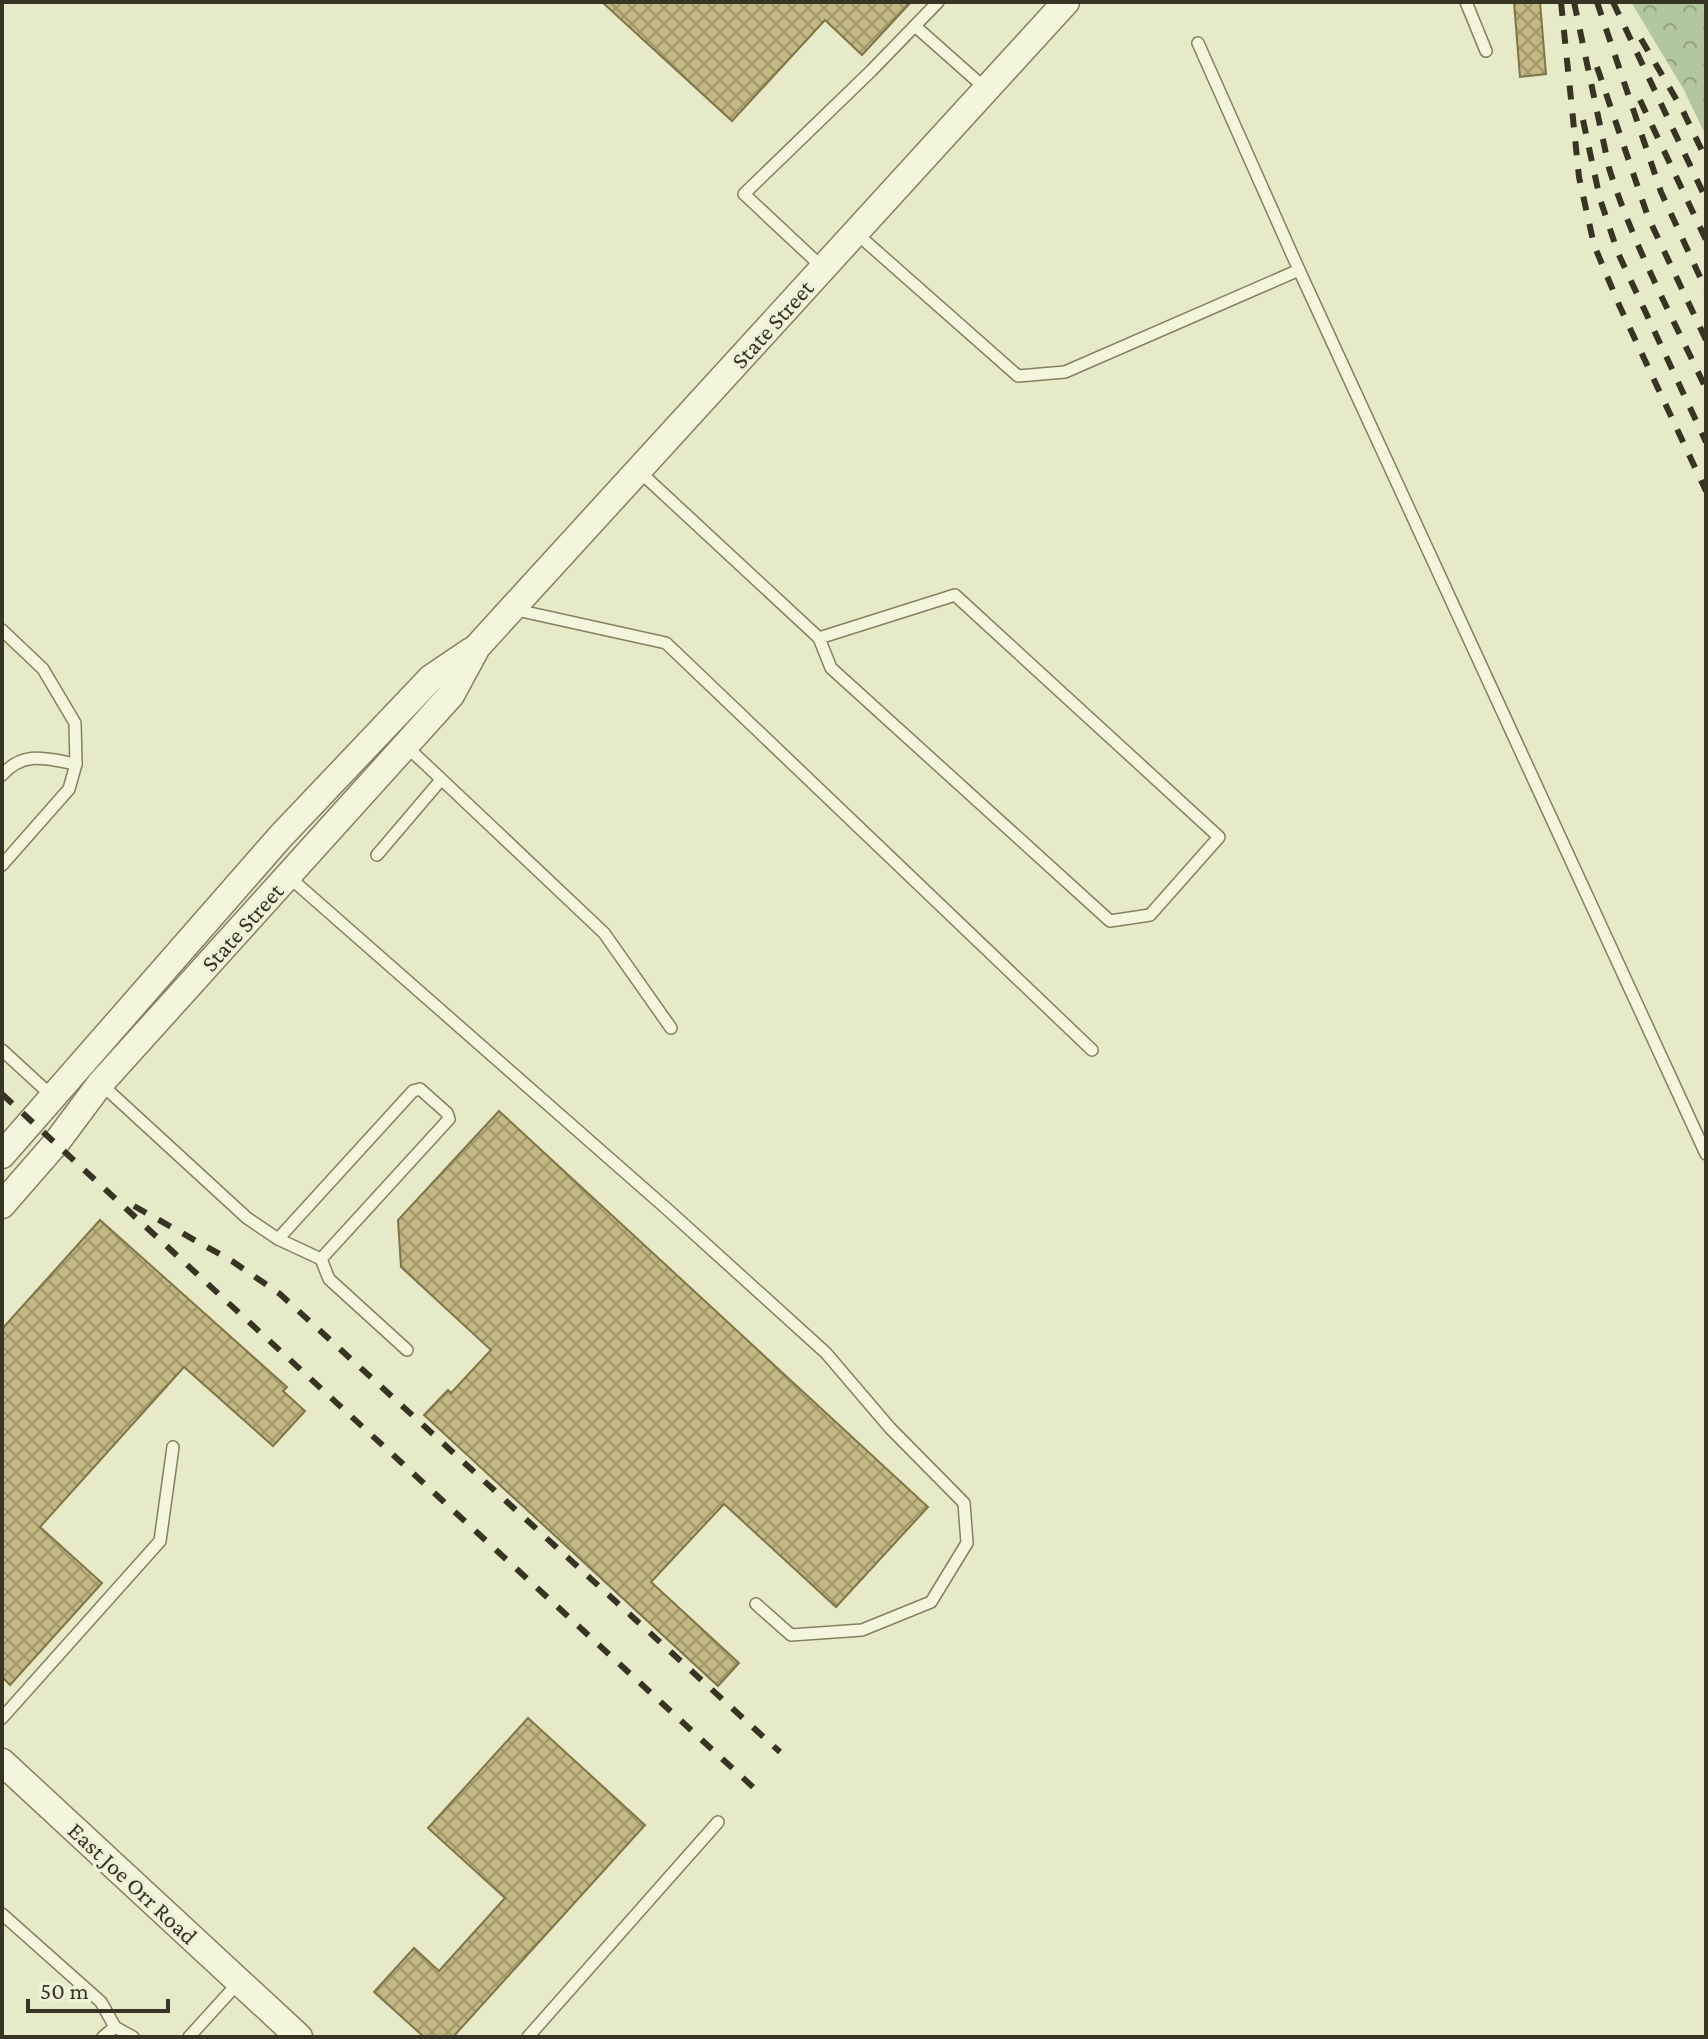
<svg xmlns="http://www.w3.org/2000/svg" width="1708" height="2039" font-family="'Crimson Pro',serif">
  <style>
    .forest { fill: url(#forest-crowns) }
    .building { fill: url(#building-cross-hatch); stroke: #817548; stroke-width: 2 }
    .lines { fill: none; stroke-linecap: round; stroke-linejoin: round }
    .service-casing { stroke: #848160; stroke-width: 14 }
    .tertiary-casing { stroke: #848160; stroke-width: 29 }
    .service { stroke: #f3f5dc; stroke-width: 11 }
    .tertiary { stroke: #f3f5dc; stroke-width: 26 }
    .rail { stroke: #363422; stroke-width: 6; stroke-dasharray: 14 14; stroke-linecap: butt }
    .labels { text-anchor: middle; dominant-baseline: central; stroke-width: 7; stroke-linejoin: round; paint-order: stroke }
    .street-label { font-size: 24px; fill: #363422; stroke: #eff2d8 }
  </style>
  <defs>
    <pattern id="forest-crowns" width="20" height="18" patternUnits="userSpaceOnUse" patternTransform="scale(2)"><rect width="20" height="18" fill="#b2c79e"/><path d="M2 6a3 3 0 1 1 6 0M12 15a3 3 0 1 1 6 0" fill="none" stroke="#92a280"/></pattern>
    <pattern id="building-cross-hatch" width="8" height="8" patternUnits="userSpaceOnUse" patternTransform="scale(2)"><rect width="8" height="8" fill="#c3b783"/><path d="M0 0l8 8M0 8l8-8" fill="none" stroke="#9f966b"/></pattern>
  </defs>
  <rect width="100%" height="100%" fill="#e7eac9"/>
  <!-- forest -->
  <path class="forest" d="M1631 2H1706V136L1684 90Z"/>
  <!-- building -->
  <g class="building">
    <path d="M602 2H911L862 55 825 20 732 121Z"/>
    <path d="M1514 2H1540L1546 74 1520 77Z"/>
    <path d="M499 1111 928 1507 836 1607 724 1504 651 1582 739 1663 718 1686 424 1415 448 1390 451 1393 491 1350 401 1267 398 1220Z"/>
    <path d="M100 1220 287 1387 283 1391 305 1411 273 1446 184 1367 40 1527 102 1583 10 1685 2 1677V1329Z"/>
    <path d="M528 1718 645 1825 453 2037H424L374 1992 414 1948 439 1971 505 1898 428 1828Z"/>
  </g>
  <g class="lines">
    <defs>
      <g id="service">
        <path d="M1466 2 1486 51"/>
        <path d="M915 26 986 89"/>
        <path d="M1198 43 1299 270"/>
        <path d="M856 233 1018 376 1065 372 1299 270 1706 1154"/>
        <path d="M823 268 744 194 871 71 938 2"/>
        <path d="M639 471 819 638 831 668 1110 921 1150 915 1219 837 955 595 819 638"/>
        <path d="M512 609 666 643 1092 1050"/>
        <path d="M2 630 43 669 75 723 76 764 69 789 2 865"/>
        <path d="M2 775C24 750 47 759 76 764"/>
        <path d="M439 777 604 933 671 1028"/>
        <path d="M377 855 440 781 439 777 406 746"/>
        <path d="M289 877 667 1209 826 1353 890 1428 964 1503 967 1543 931 1602 862 1630 791 1635 756 1604"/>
        <path d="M2 1050 52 1096"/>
        <path d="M101 1084 247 1218 278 1239 413 1091 420 1089 447 1113 449 1119 321 1259 329 1279 407 1350"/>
        <path d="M278 1239 321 1259"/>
        <path d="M2 1718 160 1541 173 1447"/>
        <path d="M2 1914 101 2002 115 2027"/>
        <path d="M103 2037 115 2027 133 2037"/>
        <path d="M189 2037 239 1982"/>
        <path d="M528 2037 718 1822"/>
      </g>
      <g id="tertiary">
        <path d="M2 1155 281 836 431 678 471 651"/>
        <path d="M2 1205 56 1143 100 1084 451 695 477 647 1066 2"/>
        <path d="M2 1762 299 2037"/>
      </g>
    </defs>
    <!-- service casing -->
    <use href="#service" class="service-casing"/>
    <!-- tertiary casing -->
    <use href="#tertiary" class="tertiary-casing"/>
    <!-- service -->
    <use href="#service" class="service"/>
    <!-- tertiary -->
    <use href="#tertiary" class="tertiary"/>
    <!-- rail -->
    <g class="rail">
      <path d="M1561 2 1579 177 1594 245 1620 307 1706 491"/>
      <path d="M1574 2 1609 168C1633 245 1672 316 1706 389"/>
      <path d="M1597 2 1661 192 1706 290"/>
      <path d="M1613 2 1706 199"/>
      <path d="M1641 39 1682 109 1706 159"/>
      <path d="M1597 67 1648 217 1706 340"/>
      <path d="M1640 100 1706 240"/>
      <path d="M1583 120 1600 199 1618 253 1706 442"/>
      <path d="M2 1094 755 1789"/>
      <path d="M134 1206 232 1261 280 1294 780 1752"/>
    </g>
  </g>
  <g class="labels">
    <!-- street labels -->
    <g class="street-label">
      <text transform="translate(772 324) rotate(-48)">State Street</text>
      <text transform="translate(242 927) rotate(-48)">State Street</text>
      <text transform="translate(133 1883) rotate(43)">East Joe Orr Road</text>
    </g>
  </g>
  <!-- border -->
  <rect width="1708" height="2039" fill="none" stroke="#363422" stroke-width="8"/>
  <!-- scale -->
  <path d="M28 1999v12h140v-12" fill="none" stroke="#363422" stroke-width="4"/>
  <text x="40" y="1999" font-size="24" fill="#363422" stroke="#eff2d8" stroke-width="6" paint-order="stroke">50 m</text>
</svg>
